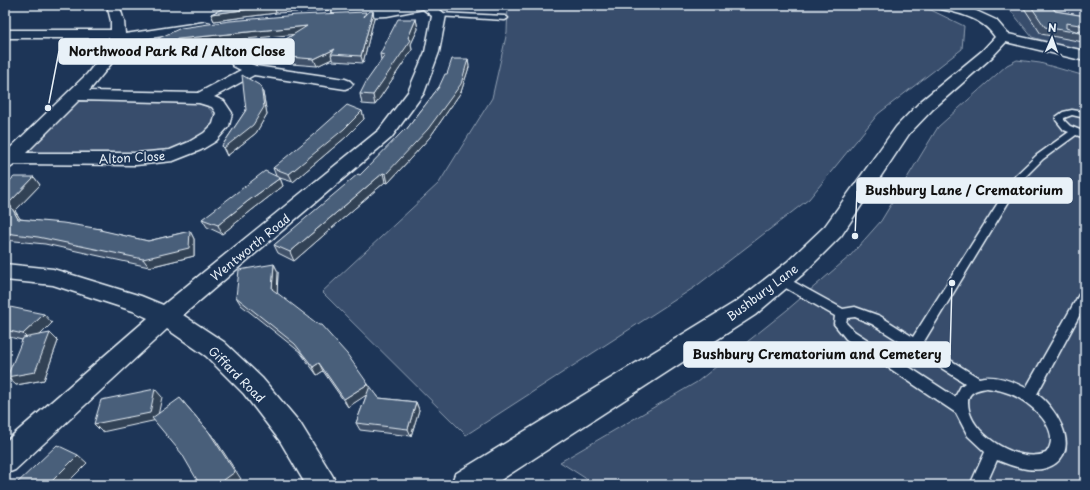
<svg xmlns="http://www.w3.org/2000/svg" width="1090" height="490" font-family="'Playpen Sans',sans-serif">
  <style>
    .green { fill: #374d6c; stroke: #909fb2 }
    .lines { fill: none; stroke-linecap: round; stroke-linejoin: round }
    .service-casing { stroke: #e8f1f8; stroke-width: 3 }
    .minor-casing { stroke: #e8f1f8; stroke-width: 3 }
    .tertiary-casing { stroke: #e8f1f8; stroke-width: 3 }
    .service { fill: #1d3557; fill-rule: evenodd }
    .minor { fill: #1d3557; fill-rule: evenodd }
    .tertiary { fill: #1d3557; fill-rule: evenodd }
    .wall { fill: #3f5169; stroke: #e8f1f8 }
    .shaded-wall { fill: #334255; stroke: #e8f1f8 }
    .building { fill: #495e7a; stroke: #e8f1f8 }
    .labels { text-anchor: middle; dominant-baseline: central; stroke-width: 3; stroke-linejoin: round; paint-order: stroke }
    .street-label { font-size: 12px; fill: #e8f1f8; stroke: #1d3557 }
    .leader { fill: none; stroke: #e8f1f8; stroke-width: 1.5 }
    .callout-dot { fill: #e8f1f8; stroke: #1d3557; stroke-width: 1.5 }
    .callout { fill: #e8f1f8; stroke: #e8f1f8; stroke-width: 1.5 }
    .callout-label { font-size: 13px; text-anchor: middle; font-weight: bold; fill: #111 }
  </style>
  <rect width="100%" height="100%" fill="#1d3557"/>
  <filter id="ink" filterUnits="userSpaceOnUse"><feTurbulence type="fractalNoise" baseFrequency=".025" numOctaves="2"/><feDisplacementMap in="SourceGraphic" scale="8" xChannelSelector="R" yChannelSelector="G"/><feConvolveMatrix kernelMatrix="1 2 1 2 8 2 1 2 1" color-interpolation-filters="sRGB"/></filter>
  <g filter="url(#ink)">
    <!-- green -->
    <g class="green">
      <path d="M508 5H910L931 10 964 26 962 49 878 114 809 199 695 287 466 435 322 292 439 183 492 98 507 32Z"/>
      <path d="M1006 5H1085V53L1032 37Z"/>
      <path d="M1017 60 1040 63 1085 76V485H596L560 462 697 382 787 310 850 256 881 221 938 127 1007 65Z"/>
      <path d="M77 101 191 102C195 103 202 104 206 106 230 122 196 141 182 146 172 150 162 152 151 154H23Z"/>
    </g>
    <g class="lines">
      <defs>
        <g id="service">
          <path d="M439 13 505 16 508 18 505 20 437 16V14Z"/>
          <path d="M1072 110 1085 112V118L1072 115 1064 118V120L1070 126 1085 132V138L1076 135 1043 159 1022 180 923 343 979 378C995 374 1012 381 1026 388L1081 291 1085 289V305L1037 394C1054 406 1080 445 1056 463 1039 476 1014 467 997 460L986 485H970L985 452 968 436 956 413 846 339 834 324 835 316 777 283 775 280 777 277 781 276 785 277 843 309 855 307 880 316 913 337 1015 176 1037 155 1069 132 1064 130 1056 120V117L1063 112ZM855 317 872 324 965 383 961 386 955 397 854 331 846 323 847 318ZM987 388C995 389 1003 391 1011 394 1030 402 1064 430 1046 453 1020 464 975 437 969 410 968 405 967 399 970 395 974 390 981 389 987 388Z"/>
        </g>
        <g id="minor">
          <path d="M107 5H119L124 21 125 34 205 22 210 23 212 26 210 29 205 30 122 42 111 64 89 91 198 93 241 70 233 66 231 63 233 60 238 59 256 66 345 79 350 81 353 84 350 87 345 89 254 75 214 97 224 101 232 113 229 126 216 141 201 150 173 161 136 165 15 164 11 167 5 169V153L87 74 105 51 109 38H5V30H111V21ZM79 100 199 103 212 107 216 113 213 124 204 133 189 142 170 150 136 153H26Z"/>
          <path d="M403 5H434L446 15 439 52 424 93 391 138 183 315 224 342 262 378 300 423 332 475 337 485H306L280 441 244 394 206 356 167 329 15 470 5 474V442L148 318 133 311 53 285 5 280V264L53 269 141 296 163 305 379 130 408 92 425 52 432 16 423 9 387 16 338 18 333 17 331 14 333 11 338 10 387 8Z"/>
        </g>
        <path id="tertiary" d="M934 5H959L972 9 996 20 1008 34 1085 51V61L1006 42 992 57 933 109 909 134 841 236 803 274 755 315 493 485H451L455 474 737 301 787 262 825 226 896 127 921 101 982 51 995 37C982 17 958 13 936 8Z"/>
      </defs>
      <!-- service casing -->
      <use href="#service" class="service-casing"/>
      <!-- minor casing -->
      <use href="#minor" class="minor-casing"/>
      <!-- tertiary casing -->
      <use href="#tertiary" class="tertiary-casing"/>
      <!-- service -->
      <use href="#service" class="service"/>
      <!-- minor -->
      <use href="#minor" class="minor"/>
      <!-- tertiary -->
      <use href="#tertiary" class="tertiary"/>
    </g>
    <!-- wall -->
    <g class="wall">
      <path d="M231 5H372L371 8 276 13 214 21 211 14Z"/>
      <path d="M1022 5H1051L1055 11 1085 16V50L1083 49V42L1041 34Z"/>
      <path d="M373 11 374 18 363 63 333 61 332 59 317 66 291 64 270 58 267 51 294 34 162 47 159 41 367 14Z"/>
      <path d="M416 19 418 29 411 44 412 50 375 105 362 104 360 94 381 60 380 54Z"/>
      <path d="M468 59 469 67 461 92 430 137 388 183 385 182 294 261 278 253 274 245 360 175 406 130 439 87Z"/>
      <path d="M261 86 263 93 267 114 256 133 227 156 222 146 246 110Z"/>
      <path d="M362 111 364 119 346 137 293 182 280 178 283 186 252 210 222 234 207 227 202 219 276 176 273 168Z"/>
      <path d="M34 177 40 185 15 211 20 219 101 229 102 231 148 241 190 231 194 239V256L149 267 45 244 5 240V185Z"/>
      <path d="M274 264 278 272 277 293 368 384 370 387 379 398 416 402 419 410 411 436 360 430 356 423 367 394 348 407 323 371 317 375 300 352 241 305 236 297Z"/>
      <path d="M5 306 52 323 40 335 58 341 44 380 16 385 22 340 5 336Z"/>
    </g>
    <!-- shaded-wall -->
    <g class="shaded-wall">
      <path d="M274 6 276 13 214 21 211 14Z"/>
      <path d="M373 11 374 18 363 63 361 56Z"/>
      <path d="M416 19 418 29 411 44 412 50 375 105 373 95 408 38Z"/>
      <path d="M307 26 309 33 162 47 159 41Z"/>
      <path d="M335 49 331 54 332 59 317 66 314 59Z"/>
      <path d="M468 59 469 67 461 92 430 137 388 183 386 174Z"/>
      <path d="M261 86 263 93 267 114 256 133 227 156 224 148Z"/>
      <path d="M362 111 364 119 346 137 293 182 289 174Z"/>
      <path d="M383 173 385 182 294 261 290 252Z"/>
      <path d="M34 177 40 185 15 211 25 226 18 219 9 203Z"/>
      <path d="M280 178 283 186 252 210 222 234 218 225 248 201Z"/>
      <path d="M190 231 194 239V256L149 267 143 259Z"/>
      <path d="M274 264 278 272 277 298 272 289Z"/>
      <path d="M44 314 52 323 32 343 23 334Z"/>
      <path d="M50 333 58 341 44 380 16 385 7 377Z"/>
      <path d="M319 363 323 371 317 375 313 367Z"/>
      <path d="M368 384 371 392 348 407 344 399Z"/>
      <path d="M155 389 162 397 157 420 102 432 94 424Z"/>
      <path d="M180 398 215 439 241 479 233 485H217Z"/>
      <path d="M416 402 419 410 411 436 408 429Z"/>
      <path d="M78 455 87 463 65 485H48Z"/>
    </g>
    <!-- building -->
    <g class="building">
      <path d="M231 5H295L274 6 211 14Z"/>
      <path d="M1030 5H1051L1055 11 1085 16V28L1080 25 1066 23V28L1079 32 1085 28V34L1045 27Z"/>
      <path d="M369 11H373L361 56 331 54 335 49 314 59 288 57 267 51 307 26 159 41V38L181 28 230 21 297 15 366 12 364 17Z"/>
      <path d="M398 19H416L408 38 411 40 373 95 360 94 366 82 385 55 380 54Z"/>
      <path d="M452 59H468L461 84 428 129 386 174 383 173 290 252 274 245 358 174 360 175 405 129 406 130 439 87 445 74H447Z"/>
      <path d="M242 75 261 86 264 107 253 125 224 148 222 146 246 110Z"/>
      <path d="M347 105 362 111 344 129 289 174 273 168 319 130Z"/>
      <path d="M265 171 280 178 248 201 218 225 202 219Z"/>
      <path d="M14 177H34L9 203 18 219 63 223 101 229 100 230 148 241 190 231 189 248 143 259 38 237 5 233V185Z"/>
      <path d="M274 264 272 289 319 325H321L347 354 368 384 344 399 319 363 313 367 295 344 236 297 239 270Z"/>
      <path d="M5 306 44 314 23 334 5 330Z"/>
      <path d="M50 333 35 372 7 377 23 338Z"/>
      <path d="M370 386 379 398 416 402 408 429 356 423Z"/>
      <path d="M155 389 150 413 94 424 101 400Z"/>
      <path d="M180 398 209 432 235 472 217 485H200L182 454 152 418Z"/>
      <path d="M57 445 78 455 48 485H15Z"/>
    </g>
  </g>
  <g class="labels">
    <!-- street labels -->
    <g class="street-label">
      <text transform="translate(132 157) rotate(-3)">Alton Close</text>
      <text transform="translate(250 247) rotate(-39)">Wentworth Road</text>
      <text transform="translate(762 292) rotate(-37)">Bushbury Lane</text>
      <text transform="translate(237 374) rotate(45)">Giffard Road</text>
    </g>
  </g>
  <!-- callouts -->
  <path class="leader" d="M48 108L59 51M855 236L857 191M952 283L950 355"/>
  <g class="callout-dot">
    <circle cx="48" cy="108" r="4"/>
    <circle cx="855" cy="236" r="4"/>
    <circle cx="952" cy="283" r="4"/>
  </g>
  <g class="callout">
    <rect x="59" y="39" width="235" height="25" rx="4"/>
    <rect x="857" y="178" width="215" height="25" rx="4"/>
    <rect x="684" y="342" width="266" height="25" rx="4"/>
  </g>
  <g class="callout-label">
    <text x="177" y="56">Northwood Park Rd / Alton Close</text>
    <text x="964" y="195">Bushbury Lane / Crematorium</text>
    <text x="817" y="359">Bushbury Crematorium and Cemetery</text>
  </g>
  <!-- margin -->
  <rect width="1090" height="490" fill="none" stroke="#1d3557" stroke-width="20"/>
  <rect x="10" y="10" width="1070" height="470" fill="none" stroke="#e8f1f8" stroke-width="1.5" filter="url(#ink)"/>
  <!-- north arrow -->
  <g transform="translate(1052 38) rotate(2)" stroke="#1d3557" stroke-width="3" paint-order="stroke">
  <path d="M0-3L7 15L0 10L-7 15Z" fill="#e8f1f8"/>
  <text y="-6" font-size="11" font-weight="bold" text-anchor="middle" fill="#e8f1f8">N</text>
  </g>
</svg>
